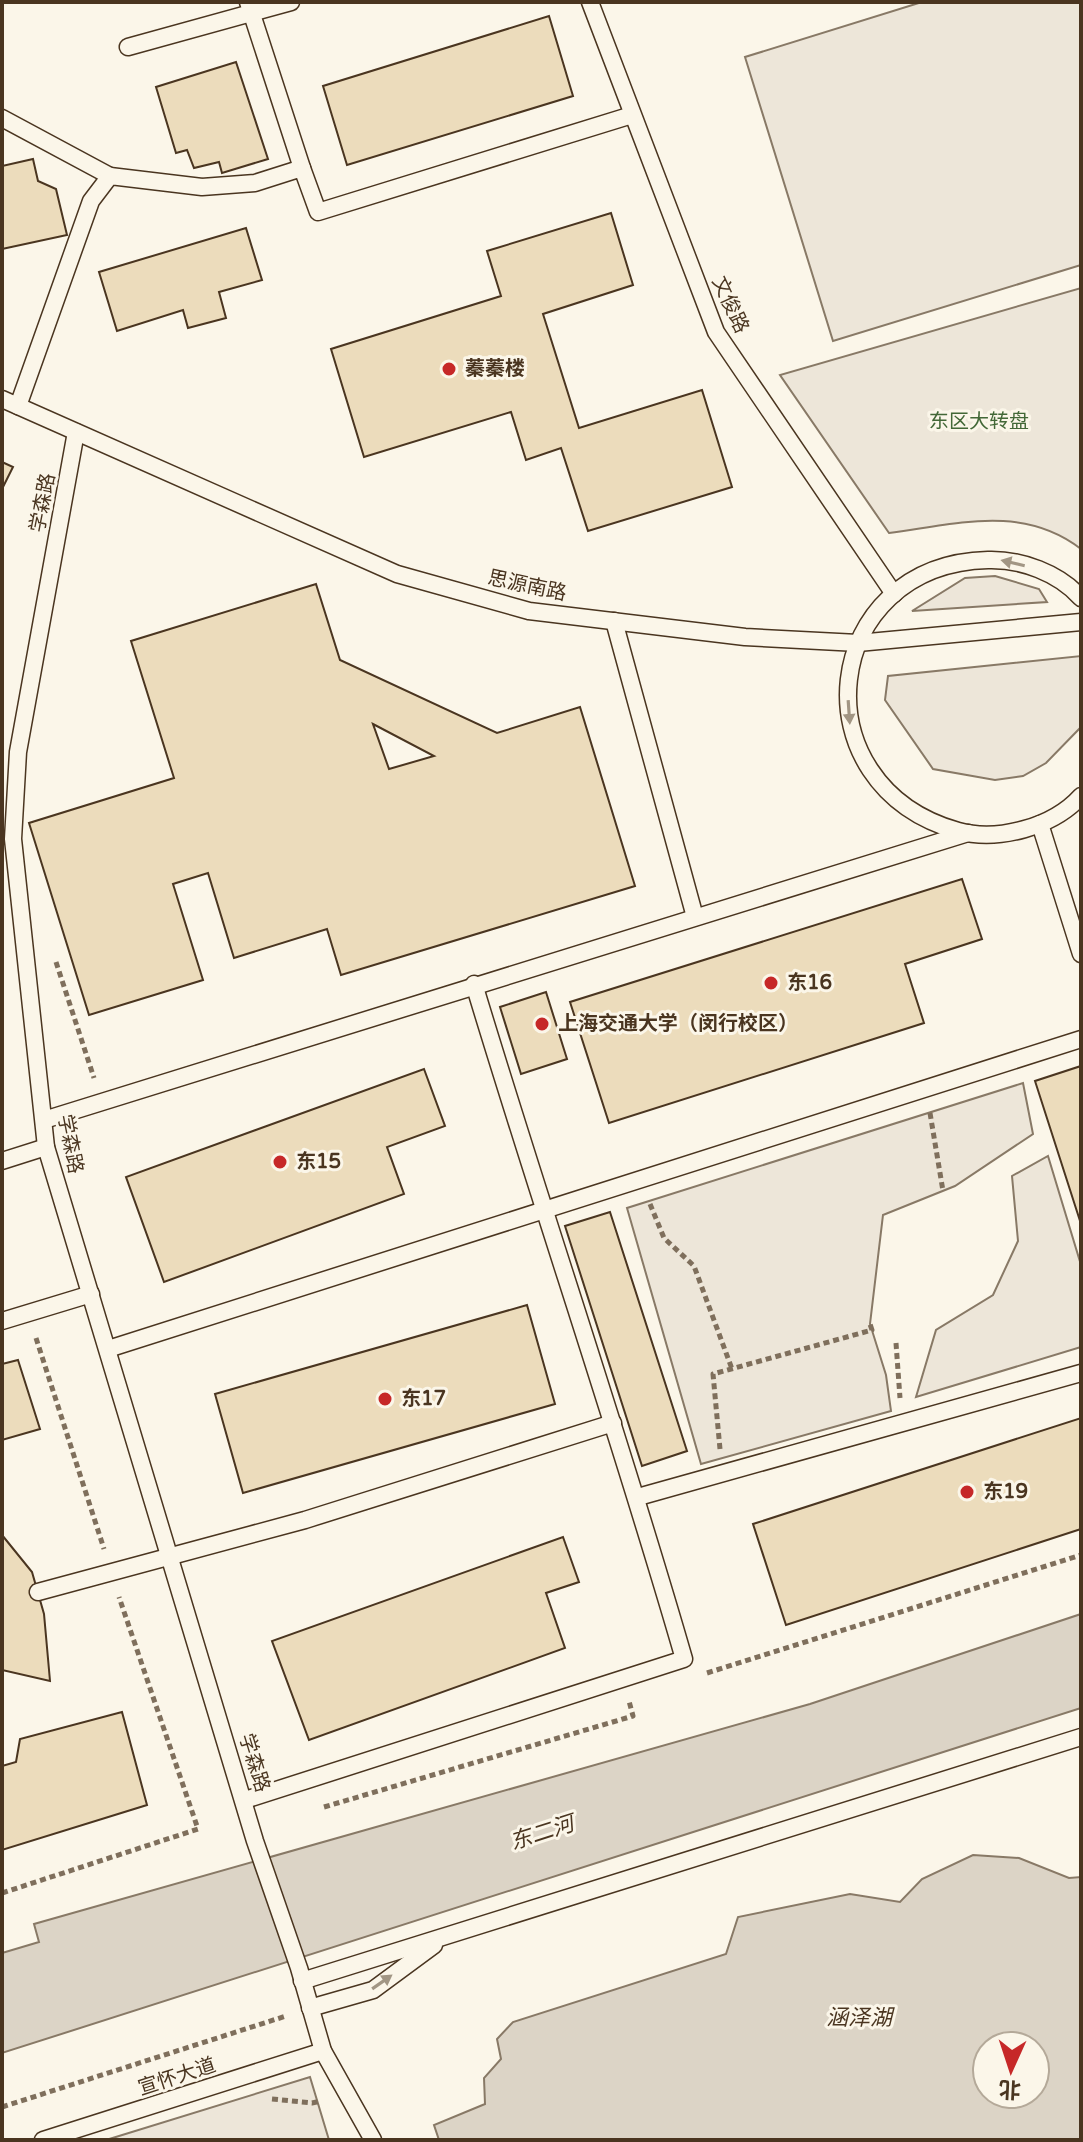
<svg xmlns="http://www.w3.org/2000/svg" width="1083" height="2142" font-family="'Varela Round','Noto Sans SC',sans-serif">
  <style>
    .green { fill: #ede6d9; stroke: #887966; stroke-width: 2 }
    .water { fill: #dcd4c6; stroke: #887966; stroke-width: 2; fill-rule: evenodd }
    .building { fill: #ecdcbc; stroke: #4a3520; stroke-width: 2; fill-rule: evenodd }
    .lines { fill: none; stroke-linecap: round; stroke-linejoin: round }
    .lane-casing { stroke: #4a3520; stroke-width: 19 }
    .path { stroke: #7f6f5c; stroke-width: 5; stroke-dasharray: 6 4; stroke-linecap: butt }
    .lane { stroke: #fbf6e9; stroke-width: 16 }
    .oneway { fill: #a29684 }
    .poi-dot { fill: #c62828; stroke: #fbf6e9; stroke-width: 3 }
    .labels { text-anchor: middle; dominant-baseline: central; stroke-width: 6; stroke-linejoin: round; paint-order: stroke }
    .street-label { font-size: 20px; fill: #4a3520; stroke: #fbf6e9 }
    .poi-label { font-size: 20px; font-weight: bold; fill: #4a3520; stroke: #fbf6e9; text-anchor: start }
    .park-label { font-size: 20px; fill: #436837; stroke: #fbf6e9 }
    .water-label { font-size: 22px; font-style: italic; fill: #4a3520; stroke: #fbf6e9 }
  </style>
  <rect width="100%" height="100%" fill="#fbf6e9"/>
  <!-- green -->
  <g class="green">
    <path d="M922 2H1081V265L833 341 745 57Z"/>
    <path d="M1081 288V549C1023 504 957 524 889 533L780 375Z"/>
    <path d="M995 576 1039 589 1047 602 912 611 965 578Z"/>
    <path d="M1081 656V727L1046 763 1023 776 995 780 933 769 885 700 888 676Z"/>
    <path d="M1023 1083 1033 1134 955 1186 883 1215 870 1324 886 1375 891 1411 701 1464 627 1208Z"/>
    <path d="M1048 1156 1081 1265V1347L916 1397 936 1330 993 1295 1018 1241 1012 1176Z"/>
    <path d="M310 2077 329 2140H106Z"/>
  </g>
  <!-- water -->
  <g class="water">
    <path d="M1081 1614V1708L2 2053V1953L39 1942 34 1924 810 1704Z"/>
    <path d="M973 1855 1019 1858 1069 1878 1081 1877V2140H439L434 2125 485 2104 484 2078 501 2059 497 2039 513 2022 726 1954 738 1917 850 1894 900 1902 922 1879ZM987 2046H1035V2094H987Z"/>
  </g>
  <!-- building -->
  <g class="building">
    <path d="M549 16 573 96 347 165 323 86Z"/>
    <path d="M236 62 268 159 222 173 219 162 194 168 187 150 176 153 156 87Z"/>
    <path d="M33 159 38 181 56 189 67 235 2 249V166Z"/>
    <path d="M611 213 633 285 543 314 579 428 702 390 732 487 588 531 561 448 526 460 511 412 364 457 331 349 501 296 487 251Z"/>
    <path d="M246 228 262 280 219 292 226 318 188 328 183 310 117 331 99 272Z"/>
    <path d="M2 462 13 467 2 489Z"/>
    <path d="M316 584 340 660 497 733 580 707 635 886 341 975 327 929 234 958 208 873 173 884 203 980 89 1015 29 823 174 778 131 641ZM373 724 434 756 389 769Z"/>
    <path d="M962 879 982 939 905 964 924 1023 609 1123 570 1002Z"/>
    <path d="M546 992 567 1059 521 1074 500 1007Z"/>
    <path d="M1081 1066V1224L1035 1081Z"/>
    <path d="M424 1069 445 1126 387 1147 404 1194 164 1282 126 1177Z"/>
    <path d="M610 1212 687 1451 642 1466 565 1226Z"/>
    <path d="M527 1305 555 1404 243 1493 215 1394Z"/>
    <path d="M18 1360 40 1429 2 1440V1364Z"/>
    <path d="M1081 1418V1529L786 1625 753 1524Z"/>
    <path d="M2 1535 32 1572 44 1614 50 1681 2 1670Z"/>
    <path d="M563 1537 579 1582 546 1593 565 1648 309 1740 272 1641Z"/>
    <path d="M122 1712 147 1805 2 1850V1766L16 1762 20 1739Z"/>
  </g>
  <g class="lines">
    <defs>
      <g id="lane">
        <path d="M248 2 302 168"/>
        <path d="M590 2 716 332 894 594"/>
        <path d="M128 47 291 2"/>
        <path d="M2 118 110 176"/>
        <path d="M2 399 397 574 529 611 745 637 858 643 1081 622"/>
        <path d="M18 406 91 201 110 176 202 187 255 183 302 168 318 212 632 115"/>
        <path d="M76 432 18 752 13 839 46 1147 255 1841 299 1968 323 2051 373 2140"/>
        <path d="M1081 598C1059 573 1021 559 988 560 820 564 795 785 958 831 998 842 1053 827 1081 796"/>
        <path d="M614 621 695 917"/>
        <path d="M1040 824 1081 954"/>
        <path d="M44 1120 968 833"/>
        <path d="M2 1161 46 1147"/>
        <path d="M2 1321 91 1294"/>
        <path d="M108 1349 1081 1039"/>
        <path d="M638 1497 1081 1373"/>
        <path d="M38 1592 305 1520 613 1423"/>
        <path d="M245 1800 684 1659C619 1433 542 1210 474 984"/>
        <path d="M302 1981 1081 1737"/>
        <path d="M310 2008 373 1990 434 1945"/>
        <path d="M43 2140 323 2051"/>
      </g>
    </defs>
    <!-- lane casing -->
    <use href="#lane" class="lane-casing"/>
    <!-- path -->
    <g class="path">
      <path d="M56 962 94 1078"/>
      <path d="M930 1113 943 1191"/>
      <path d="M650 1204 664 1238 694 1266 732 1369"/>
      <path d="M36 1338 104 1549"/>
      <path d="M896 1343 900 1398"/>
      <path d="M720 1449 713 1374 872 1330 870 1324"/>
      <path d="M707 1673 1081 1555"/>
      <path d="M324 1807 633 1716 629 1701"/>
      <path d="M2 1893 198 1829 119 1597"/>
      <path d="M272 2099 312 2103 321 2101"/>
      <path d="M2 2107 286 2016"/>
    </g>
    <!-- lane -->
    <use href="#lane" class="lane"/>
  </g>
  <!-- one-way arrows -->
  <defs><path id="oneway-solid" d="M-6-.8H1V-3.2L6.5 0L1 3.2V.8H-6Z" transform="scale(2)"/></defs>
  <g class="oneway">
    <use href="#oneway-solid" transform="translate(1013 563) rotate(-167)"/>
    <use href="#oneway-solid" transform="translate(849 712) rotate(86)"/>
    <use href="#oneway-solid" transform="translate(382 1982) rotate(-35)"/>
  </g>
  <!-- markers -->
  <g class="poi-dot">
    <circle cx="449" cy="369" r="8"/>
    <circle cx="771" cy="983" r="8"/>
    <circle cx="542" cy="1024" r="8"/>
    <circle cx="280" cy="1162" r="8"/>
    <circle cx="385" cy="1399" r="8"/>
    <circle cx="967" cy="1492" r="8"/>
  </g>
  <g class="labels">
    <!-- street labels -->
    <g class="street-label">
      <text transform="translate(730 305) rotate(65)">文俊路</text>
      <text transform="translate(43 503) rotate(-79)">学森路</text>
      <text transform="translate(527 586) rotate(12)">思源南路</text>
      <text transform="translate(70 1144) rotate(79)">学森路</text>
      <text transform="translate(254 1763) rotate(73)">学森路</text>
      <text transform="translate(177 2077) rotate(-18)">宣怀大道</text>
    </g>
    <!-- poi labels -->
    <g class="poi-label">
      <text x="465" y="369">蓁蓁楼</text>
      <text x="787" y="983">东16</text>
      <text x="558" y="1024">上海交通大学（闵行校区）</text>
      <text x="296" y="1162">东15</text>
      <text x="401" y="1399">东17</text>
      <text x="983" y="1492">东19</text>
    </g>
    <!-- park labels -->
    <g class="park-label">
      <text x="979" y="422">东区大转盘</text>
    </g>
    <!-- water labels -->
    <g class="water-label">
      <text transform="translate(542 1833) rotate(-18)">东二河</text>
      <text x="859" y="2018">涵泽湖</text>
    </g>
  </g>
  <!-- border -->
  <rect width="1083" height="2142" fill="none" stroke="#4a3520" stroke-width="8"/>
  <!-- north arrow -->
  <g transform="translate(1011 2070) rotate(183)"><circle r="38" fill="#fbf6e9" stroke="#b4a999" stroke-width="2"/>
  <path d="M0-6L14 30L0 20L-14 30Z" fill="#c62828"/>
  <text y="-12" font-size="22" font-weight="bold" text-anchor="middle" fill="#4a3520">北</text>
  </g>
</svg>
